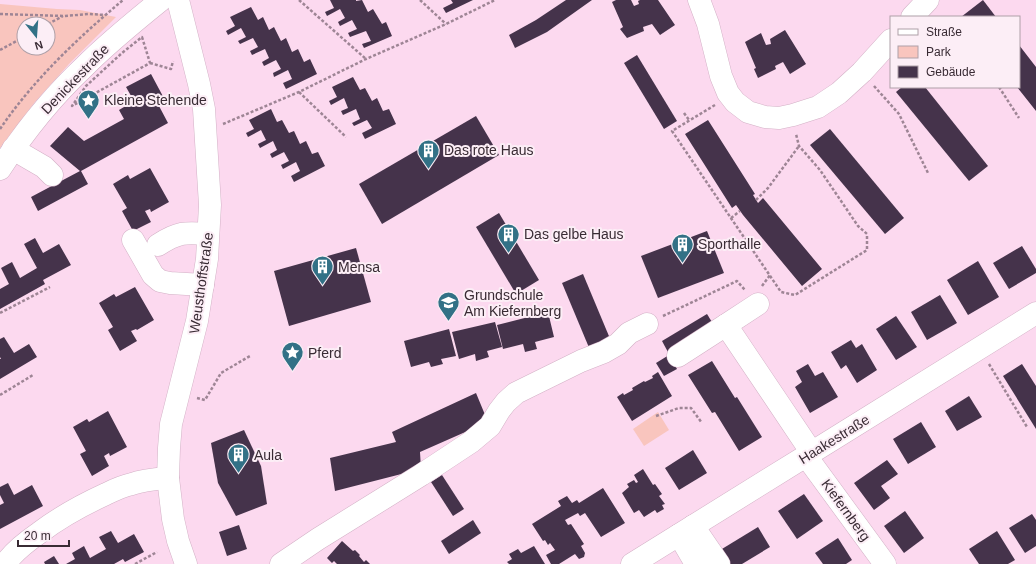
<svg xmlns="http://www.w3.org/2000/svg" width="1036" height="564" font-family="Arial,sans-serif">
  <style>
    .green { fill: #f9c5be; fill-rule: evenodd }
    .building { fill: #45334b }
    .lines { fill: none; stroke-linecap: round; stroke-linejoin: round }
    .minor-casing { stroke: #d3b1c6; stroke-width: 23 }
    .path { stroke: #9e8595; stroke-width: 2.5; stroke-dasharray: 3 2; stroke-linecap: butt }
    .minor { stroke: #fff; stroke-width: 22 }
    .labels { text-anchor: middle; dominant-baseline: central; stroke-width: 4; stroke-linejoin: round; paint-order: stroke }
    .street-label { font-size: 14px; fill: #392b34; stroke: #fceef6 }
    .poi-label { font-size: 14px; fill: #392b34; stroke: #fceef6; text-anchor: start }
  </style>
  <rect width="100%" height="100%" fill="#fcd9ef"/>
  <!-- green -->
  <g class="green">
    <path d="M0 4 57 9 80 10 116 17 69 64 35 102 0 148ZM24 24H48V48H24Z"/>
    <path d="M658 412 669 430 644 446 633 429Z"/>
  </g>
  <!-- building -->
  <g class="building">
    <path d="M330 0H356V1L362 0 368 12 373 9 382 24 386 22 392 36 364 48 362 44 371 41 366 31 350 37 348 33 357 29 352 20 340 26 338 22 345 18 340 9 327 16 325 12 334 8Z"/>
    <path d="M451 0H473L446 13 443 8 453 3Z"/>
    <path d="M566 0H592L547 32 515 48 509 35 536 20Z"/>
    <path d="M616 0H631L634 6 639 4 638 1 640 0H658L675 25 660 35 652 24 643 27 644 31 627 38 620 29 623 27 612 2Z"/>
    <path d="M983 0 996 17H961Z"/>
    <path d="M251 7 258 20 263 17 269 30 274 27 281 41 286 38 292 52 298 49 304 62 310 59 317 74 286 89 283 83 292 79 288 70 274 77 273 73 281 69 276 60 264 66 262 62 269 58 265 49 252 55 250 51 258 47 253 38 240 44 238 41 246 37 241 28 228 35 226 31 235 26 230 17Z"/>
    <path d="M785 30 806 64 790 74 783 62 775 66 776 69 758 78 754 69 756 68 745 42 761 33 766 45 771 44 770 39Z"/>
    <path d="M1019 45 1036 67V111L1017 87H1019Z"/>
    <path d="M637 55 677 121 664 129 624 63Z"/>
    <path d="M151 74 166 102 159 106 168 123 81 171 88 184 38 211 31 197 80 171 50 146 68 127 84 141 124 119 119 110 134 101 126 87Z"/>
    <path d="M353 77 360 90 365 88 372 101 377 98 383 111 389 109 396 124 365 139 362 133 372 128 367 120 354 126 352 123 360 119 356 109 343 115 341 111 348 108 344 98 331 105 329 101 337 97 332 87Z"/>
    <path d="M902 87H925L988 166 969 181 896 92Z"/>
    <path d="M271 109 277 122 282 120 289 133 294 131 300 144 306 141 312 154 318 152 325 166 294 182 291 176 300 171 296 162 283 169 281 165 289 161 284 152 272 158 270 154 277 150 273 141 260 148 258 144 266 140 261 130 248 137 246 133 254 129 249 120Z"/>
    <path d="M476 116 499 155 382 224 359 184Z"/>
    <path d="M708 120 755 194 753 195 758 203 763 198 822 269 802 286 743 215 736 205 732 208 685 134Z"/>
    <path d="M830 129 904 218 885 234 810 145Z"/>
    <path d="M150 168 169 202 151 212 150 209 145 211 151 222 133 231 122 211 127 208 113 184 128 175 130 179Z"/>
    <path d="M499 213 539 280 516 294 476 227Z"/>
    <path d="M707 231 724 273 658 298 641 256Z"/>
    <path d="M35 238 43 253 59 244 71 265 43 280 45 284 0 309V289L9 284 1 268 12 262 20 278 37 268 24 244Z"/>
    <path d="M1022 246 1036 269V273L1009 289 993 263Z"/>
    <path d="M356 248 371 302 289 326 274 271Z"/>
    <path d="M978 261 999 297 968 315 947 280Z"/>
    <path d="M583 274 611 341 590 350 562 283Z"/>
    <path d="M135 287 154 320 137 330 136 329 131 331 137 341 120 351 108 330 113 327 99 303 114 294 116 297Z"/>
    <path d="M940 295 957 323 927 340 911 312Z"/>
    <path d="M548 312 554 337 535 342 537 349 525 352 523 344 503 349 497 325Z"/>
    <path d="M707 314 715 327 669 354 662 341Z"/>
    <path d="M896 316 917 347 896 360 876 329Z"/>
    <path d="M495 322 502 347 487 351 489 357 476 361 475 354 459 359 452 332Z"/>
    <path d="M449 329 456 356 441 359 443 364 431 367 429 362 411 367 404 341Z"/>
    <path d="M4 337 14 353 29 344 37 357 0 379V359H1L0 357V339Z"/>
    <path d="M851 340 856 348 862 344 877 370 857 383 846 365 841 369 831 352Z"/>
    <path d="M669 355 677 369 664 376 656 363Z"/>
    <path d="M712 361 735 398 737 397 762 437 739 451 715 412 712 413 688 375Z"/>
    <path d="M808 364 815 376 823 372 838 397 810 413 795 387 802 382 796 371Z"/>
    <path d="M1022 364 1036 386V429L1003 376Z"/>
    <path d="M658 372 672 396 632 421 617 397 623 393 624 395 633 390 632 388 644 381 645 382 653 378 652 376Z"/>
    <path d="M476 393 488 422 420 452 421 469 335 491 330 458 396 442 392 432Z"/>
    <path d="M969 396 982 417 957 431 945 411Z"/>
    <path d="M108 411 127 447 110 456 109 453 104 456 109 466 92 476 80 454 86 451 73 427 87 419 89 422Z"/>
    <path d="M921 422 936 447 908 464 893 439Z"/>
    <path d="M244 430 261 466 267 504 236 516 218 483 211 443Z"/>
    <path d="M693 450 707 473 679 490 665 468Z"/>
    <path d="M887 460 898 474 881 486 890 498 874 510 854 483Z"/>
    <path d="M643 469 653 485 655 484 662 494 659 496 665 504 662 505 664 509 657 513 655 510 644 517 639 510 634 513 622 493 629 487 627 484 634 480 636 483 638 482 634 475Z"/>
    <path d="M442 475 464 509 453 516 431 482Z"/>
    <path d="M8 483 14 495 32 485 43 506 0 529V505L4 503 0 495V487Z"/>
    <path d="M603 488 625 523 601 537 585 513 580 516 578 513 565 520 568 525 571 524 584 544 581 546 585 553 584 557 579 559 575 554 559 564H551L546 555 555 550 550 543 548 545 545 540 543 541 532 524 561 506 558 501 567 496 572 503 577 500 579 503Z"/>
    <path d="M804 494 823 521 797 539 778 511Z"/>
    <path d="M905 511 924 538 904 553 884 526Z"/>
    <path d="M1032 514 1036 520V546L1025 553 1009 528Z"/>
    <path d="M473 520 481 533 449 554 441 541Z"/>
    <path d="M239 525 247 549 227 556 219 532Z"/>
    <path d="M758 527 770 547 742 564H724L717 552Z"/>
    <path d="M111 531 118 543 134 534 144 552 125 562 123 559 114 564H66L75 559 72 553 84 546 90 558 106 549 99 537Z"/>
    <path d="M997 531 1015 560 1008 564H979L969 549Z"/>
    <path d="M838 538 852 560 846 564H823L815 553Z"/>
    <path d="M342 541 353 551 355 550 360 555 359 556 364 562 366 560 370 564H337L334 561 332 563 327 558Z"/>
    <path d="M534 546 545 564H509L507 562 512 559 509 554 518 549 521 553Z"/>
    <path d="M54 556 59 564H45L44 562Z"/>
  </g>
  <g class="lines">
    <defs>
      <g id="minor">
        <path d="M178 0 199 84 204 109 210 205 207 259 197 321 171 424 169 448 168 478 173 519 178 541 186 564"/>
        <path d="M699 0 708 24 721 76 728 93 735 102 748 112 765 117 779 118 793 115 818 107 839 93 862 72 891 40"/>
        <path d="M912 17 928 0"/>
        <path d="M13 149 44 167 52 175"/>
        <path d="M0 169C24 132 53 96 85 66 109 42 135 21 161 0"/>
        <path d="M133 240 153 275 160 281 170 283 203 285"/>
        <path d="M158 245C178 232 185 232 208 234"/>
        <path d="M726 325 812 453"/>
        <path d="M678 356 726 325 758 304"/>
        <path d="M806 456 885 564"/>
        <path d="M693 526 719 564"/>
        <path d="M679 535 696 564"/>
        <path d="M5 564C14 551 26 542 39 533 60 517 82 505 106 494 114 490 123 486 132 484 143 480 156 479 168 478"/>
        <path d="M281 564 318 539 421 475 471 442 490 426 499 411 506 402 516 393 581 361 604 352 618 344 629 333 647 324"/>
        <path d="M632 564 806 456 1036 313"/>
      </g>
    </defs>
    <!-- minor casing -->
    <use href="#minor" class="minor-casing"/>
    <!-- path -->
    <g class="path">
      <path d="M299 0 366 59"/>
      <path d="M420 0 446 24"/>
      <path d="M0 14 64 16 89 14 105 15"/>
      <path d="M48 24 63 16"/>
      <path d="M142 37 150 63 72 106 86 86 122 53Z"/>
      <path d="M0 50 24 37"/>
      <path d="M150 63 171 69 173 61"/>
      <path d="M874 86 899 114 928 173"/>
      <path d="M999 87 1019 118"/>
      <path d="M299 92 346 137"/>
      <path d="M715 105 672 131 781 292 795 295 867 250V234L858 226 820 170 799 146 796 134"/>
      <path d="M684 113 689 120"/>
      <path d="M223 124 299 92 366 59 446 24 495 0"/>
      <path d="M0 129C34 79 78 38 123 0"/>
      <path d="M756 200 768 188 799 146"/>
      <path d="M731 218 740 211"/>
      <path d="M762 286 770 275"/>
      <path d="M0 313 50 287"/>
      <path d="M663 316 737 281 745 290"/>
      <path d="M989 364 1027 427"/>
      <path d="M0 395 33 375"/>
      <path d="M197 398 205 400 221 373 250 356"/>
      <path d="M656 416 679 408H691L702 423"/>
      <path d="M135 564 157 552"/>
    </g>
    <!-- minor -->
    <use href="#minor" class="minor"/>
  </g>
  <!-- icons -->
  <defs>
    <symbol id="sight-pin" viewBox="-11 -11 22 30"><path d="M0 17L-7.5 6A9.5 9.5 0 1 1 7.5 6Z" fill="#327186" stroke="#fceef6"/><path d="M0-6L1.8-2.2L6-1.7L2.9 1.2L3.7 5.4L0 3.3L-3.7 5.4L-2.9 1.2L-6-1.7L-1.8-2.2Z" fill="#fff"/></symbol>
    <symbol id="building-pin" viewBox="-11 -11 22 30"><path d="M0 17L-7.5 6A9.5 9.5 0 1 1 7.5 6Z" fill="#327186" stroke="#fceef6"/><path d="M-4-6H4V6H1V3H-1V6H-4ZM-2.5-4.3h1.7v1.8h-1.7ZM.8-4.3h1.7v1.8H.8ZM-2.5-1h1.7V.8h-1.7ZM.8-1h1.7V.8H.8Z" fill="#fff"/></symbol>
    <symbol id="school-pin" viewBox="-11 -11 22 30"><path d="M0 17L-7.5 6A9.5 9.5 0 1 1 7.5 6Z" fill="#327186" stroke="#fceef6"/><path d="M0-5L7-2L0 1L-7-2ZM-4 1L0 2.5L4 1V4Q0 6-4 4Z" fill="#fff"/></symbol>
  </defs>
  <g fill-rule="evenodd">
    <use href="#sight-pin" x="76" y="88" width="25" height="34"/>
    <use href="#building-pin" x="416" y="138" width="25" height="34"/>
    <use href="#building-pin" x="496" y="222" width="25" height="34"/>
    <use href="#building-pin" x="670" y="232" width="25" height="34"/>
    <use href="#building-pin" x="310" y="254" width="25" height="34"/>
    <use href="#school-pin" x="436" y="290" width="25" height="34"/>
    <use href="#sight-pin" x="280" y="340" width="25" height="34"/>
    <use href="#building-pin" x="226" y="442" width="25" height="34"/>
  </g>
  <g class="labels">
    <!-- street labels -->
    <g class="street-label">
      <text transform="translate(75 79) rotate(-46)">Denickestraße</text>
      <text transform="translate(201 283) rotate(-82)">Weusthoffstraße</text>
      <text transform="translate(834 439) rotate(-32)">Haakestraße</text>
      <text transform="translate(846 510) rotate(54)">Kiefernberg</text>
    </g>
    <!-- poi labels -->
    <g class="poi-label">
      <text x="104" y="100">Kleine Stehende</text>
      <text x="444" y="150">Das rote Haus</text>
      <text x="524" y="234">Das gelbe Haus</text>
      <text x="698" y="244">Sporthalle</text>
      <text x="338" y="267">Mensa</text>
      <text x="464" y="295">Grundschule<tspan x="464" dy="16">Am Kiefernberg</tspan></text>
      <text x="308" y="353">Pferd</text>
      <text x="254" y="455">Aula</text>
    </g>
  </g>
  <!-- legend -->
  <rect x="890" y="16" width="130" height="72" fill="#fceef6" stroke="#aea0a8"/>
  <rect x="898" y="29" width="20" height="6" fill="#ffffff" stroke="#aea0a8"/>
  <text x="926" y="36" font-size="12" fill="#392b34">Straße</text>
  <rect x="898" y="46" width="20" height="12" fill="#f9c5be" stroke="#aea0a8"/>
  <text x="926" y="56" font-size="12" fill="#392b34">Park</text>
  <rect x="898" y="66" width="20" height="12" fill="#45334b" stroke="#aea0a8"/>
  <text x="926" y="76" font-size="12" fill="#392b34">Gebäude</text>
  <!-- north arrow -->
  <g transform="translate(36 36) rotate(163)"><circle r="19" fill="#fceef6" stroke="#aea0a8"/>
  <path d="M0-3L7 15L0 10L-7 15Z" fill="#327186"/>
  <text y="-6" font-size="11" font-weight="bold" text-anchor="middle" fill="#392b34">N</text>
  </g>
  <!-- scale -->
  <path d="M18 540v6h51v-6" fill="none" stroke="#392b34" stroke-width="2"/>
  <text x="24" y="540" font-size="12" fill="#392b34" stroke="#fceef6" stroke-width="3" paint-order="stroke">20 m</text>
</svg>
